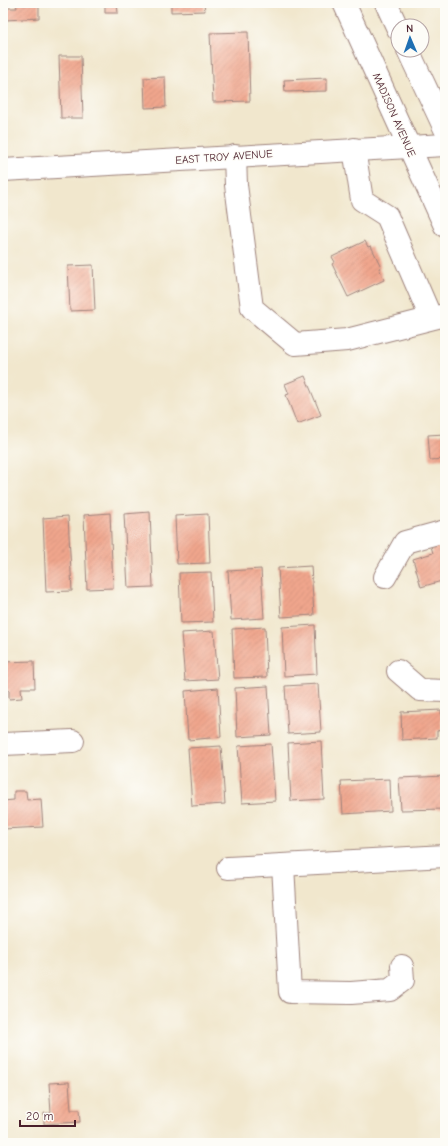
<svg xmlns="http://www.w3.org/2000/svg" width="448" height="1146" font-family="'Comic Neue',sans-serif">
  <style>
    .building { fill: url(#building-hatch) }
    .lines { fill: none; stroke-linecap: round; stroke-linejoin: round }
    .minor-casing { stroke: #9e837c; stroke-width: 24 }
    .major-casing { stroke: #9e837c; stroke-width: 24 }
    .minor { stroke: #fff; stroke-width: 22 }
    .major { stroke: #fff; stroke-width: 22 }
    .labels { text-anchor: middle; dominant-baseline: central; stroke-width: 3; stroke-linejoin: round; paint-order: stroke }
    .street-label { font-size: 11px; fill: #4a1f2b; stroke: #fdfcf7 }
  </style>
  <defs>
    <pattern id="building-hatch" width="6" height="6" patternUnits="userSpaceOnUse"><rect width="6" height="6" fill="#f0a68d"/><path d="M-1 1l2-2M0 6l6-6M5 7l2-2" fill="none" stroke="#cf8e7a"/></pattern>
  </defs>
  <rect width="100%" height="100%" fill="#fdfcf7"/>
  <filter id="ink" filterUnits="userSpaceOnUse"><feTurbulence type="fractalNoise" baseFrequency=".025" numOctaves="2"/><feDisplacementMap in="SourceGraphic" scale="8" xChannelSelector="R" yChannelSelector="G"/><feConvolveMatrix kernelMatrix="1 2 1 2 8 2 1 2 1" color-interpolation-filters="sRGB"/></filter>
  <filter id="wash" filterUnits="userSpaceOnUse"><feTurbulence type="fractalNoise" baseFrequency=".012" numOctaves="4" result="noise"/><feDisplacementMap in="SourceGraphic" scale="16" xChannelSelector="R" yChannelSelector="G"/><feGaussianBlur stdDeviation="0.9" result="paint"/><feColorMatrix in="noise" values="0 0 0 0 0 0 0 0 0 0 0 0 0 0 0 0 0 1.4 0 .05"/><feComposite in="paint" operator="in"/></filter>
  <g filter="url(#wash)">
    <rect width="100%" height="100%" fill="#f1e7cd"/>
    <g id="blocks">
      <!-- building -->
      <g class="building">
        <path d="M16 3H39V18L6 20 5 8H17Z"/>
        <path d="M105 3H117L118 13H105Z"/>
        <path d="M171 3H204L205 11 171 12Z"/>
        <path d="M248 32 250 101 213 102 210 33Z"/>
        <path d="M59 56H81L83 118H61Z"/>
        <path d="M165 77 166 107 145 108 144 78Z"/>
        <path d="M327 78V91L285 92 284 80Z"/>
        <path d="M365 241 368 247 371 246 381 267 379 268 384 280 348 297 332 264 335 262 332 257Z"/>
        <path d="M93 265 95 310 70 311 68 266Z"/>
        <path d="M305 376 321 415 297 424 286 395 289 394 285 384Z"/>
        <path d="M445 434V459L430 460 428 435Z"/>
        <path d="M150 512 153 587 128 588 124 514Z"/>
        <path d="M110 513 113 588 87 589 84 515Z"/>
        <path d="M208 514 210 563 177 564 175 516Z"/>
        <path d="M68 516 72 591 46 592 43 518Z"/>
        <path d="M445 539V580L421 587 413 559 433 553 430 543Z"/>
        <path d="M311 566 314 615 281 617 278 568Z"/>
        <path d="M261 569 264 618 231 620 228 571Z"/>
        <path d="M211 572 213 622 181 623 179 573Z"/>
        <path d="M315 625 317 674 284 676 282 627Z"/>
        <path d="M265 627 267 677 234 678 232 629Z"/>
        <path d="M214 631 218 679 185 681 181 633Z"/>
        <path d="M34 661 35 688H21L22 698 9 699V690H3V662Z"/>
        <path d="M318 684 321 732 288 734 285 686Z"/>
        <path d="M268 686 271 735 237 737 235 688Z"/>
        <path d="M218 688 221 737 188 740 185 691Z"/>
        <path d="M441 710 442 730 437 731V738L402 740 401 712Z"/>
        <path d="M321 741 324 799 291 801 288 743Z"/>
        <path d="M271 744 275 801 242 803 238 746Z"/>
        <path d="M221 746 225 804 192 806 188 748Z"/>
        <path d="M445 776V809L401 810 399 778Z"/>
        <path d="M390 779 391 811 343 814 341 781Z"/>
        <path d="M14 791H26L27 800 41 799 43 827 3 829V801L14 800Z"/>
        <path d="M69 1082 71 1110H79L80 1122 44 1124V1113H51L49 1083Z"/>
      </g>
    </g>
  </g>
  <g filter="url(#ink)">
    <use href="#blocks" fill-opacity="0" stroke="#9e837c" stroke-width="1"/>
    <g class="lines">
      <defs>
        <g id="minor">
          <path d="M354 149 362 200 387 216 431 318"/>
          <path d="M235 156 236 185 252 308 295 344 347 340 445 315"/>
          <path d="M385 577 405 542 445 531"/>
          <path d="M398 671 420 690 445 691"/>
          <path d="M3 744 73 741"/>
          <path d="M283 865 290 992 351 993 390 990 403 980 402 966"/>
          <path d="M228 868 445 856"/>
        </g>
        <g id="major">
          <path d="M344 3 445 226"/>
          <path d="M386 3 398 29"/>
          <path d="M408 50 445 129"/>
          <path d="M3 170 445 145"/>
        </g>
      </defs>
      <!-- minor casing -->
      <use href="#minor" class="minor-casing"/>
      <!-- major casing -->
      <use href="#major" class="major-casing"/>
      <!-- minor -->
      <use href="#minor" class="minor"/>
      <!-- major -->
      <use href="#major" class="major"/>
    </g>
  </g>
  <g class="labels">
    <!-- street labels -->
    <g class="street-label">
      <text transform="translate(394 115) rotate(66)">MADISON AVENUE</text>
      <text transform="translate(224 157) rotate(-4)">EAST TROY AVENUE</text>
    </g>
  </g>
  <!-- margin -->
  <rect width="448" height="1146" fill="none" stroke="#fdfcf7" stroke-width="16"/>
  <!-- north arrow -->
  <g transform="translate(410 38) rotate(358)"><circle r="19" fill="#fdfcf7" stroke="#b5a4a5"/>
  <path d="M0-3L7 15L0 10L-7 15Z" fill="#1f6fb2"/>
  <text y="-6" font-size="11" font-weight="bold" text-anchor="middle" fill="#4a1f2b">N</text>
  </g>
  <!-- scale -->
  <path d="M20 1120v6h55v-6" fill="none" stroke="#4a1f2b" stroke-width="2"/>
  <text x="26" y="1120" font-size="12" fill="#4a1f2b" stroke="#fdfcf7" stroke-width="3" paint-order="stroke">20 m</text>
</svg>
